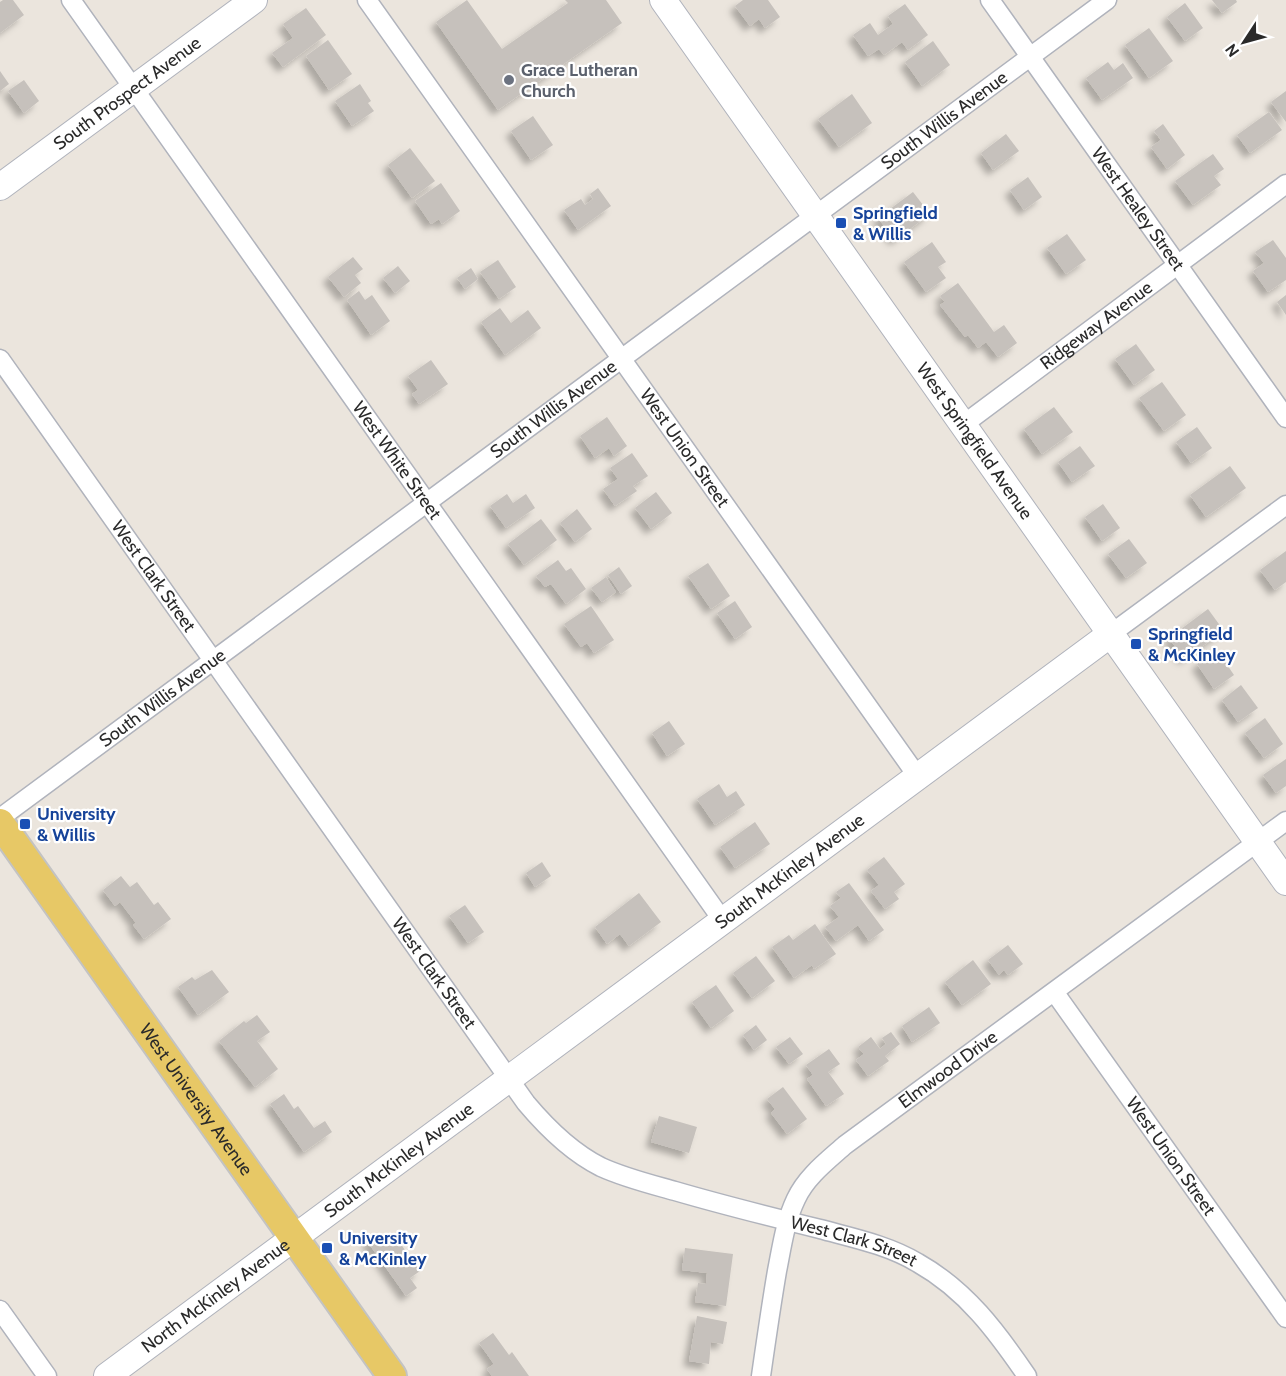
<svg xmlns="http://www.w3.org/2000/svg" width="1286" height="1376" font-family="Cabin,sans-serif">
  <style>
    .building { fill: #c6c1bc; filter: url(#shadow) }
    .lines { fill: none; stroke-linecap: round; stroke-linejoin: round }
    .street-casing { stroke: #b0b3bc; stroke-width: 21 }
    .secondary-casing { stroke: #b0b3bc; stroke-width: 28 }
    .primary-casing { stroke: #c3c3c3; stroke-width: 32 }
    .street { stroke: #fff; stroke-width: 18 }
    .secondary { stroke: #fff; stroke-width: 26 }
    .primary { stroke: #e7c866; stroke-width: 28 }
    .worship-dot { fill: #6b7280; stroke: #fff; stroke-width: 2 }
    .transit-dot { fill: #1a4fb4; stroke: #fff; stroke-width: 2 }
    .labels { text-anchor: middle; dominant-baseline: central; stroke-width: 4.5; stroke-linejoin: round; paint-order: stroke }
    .worship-label { font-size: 18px; font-weight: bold; fill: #5b616d; stroke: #fff; text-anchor: start }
    .street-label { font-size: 18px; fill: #2a2a2a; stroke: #fff }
    .transit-label { font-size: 18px; font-weight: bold; fill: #164399; stroke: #fff; text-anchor: start }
  </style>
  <defs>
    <filter id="shadow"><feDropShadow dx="-5.5" dy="5.5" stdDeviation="3" flood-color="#0004"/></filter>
  </defs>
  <rect width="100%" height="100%" fill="#ebe5dd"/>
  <!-- building -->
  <g class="building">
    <path d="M3 0H13L24 15 0 33V2Z"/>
    <path d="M467 0 502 49 568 3 565 0H606L622 23 498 110 436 22Z"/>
    <path d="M743 0H768L780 17 765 28 759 19 750 26 735 6Z"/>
    <path d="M1212 0H1236L1237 2 1222 13Z"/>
    <path d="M1185 3 1203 28 1185 41 1167 17Z"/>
    <path d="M905 4 928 35 908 50 902 42 884 55 879 49 868 56 853 35 870 23 878 35 893 24 888 16Z"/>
    <path d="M306 8 326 35 283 67 272 53 293 38 283 24Z"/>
    <path d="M1149 28 1173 61 1149 78 1125 45Z"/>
    <path d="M328 40 352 74 329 90 306 56Z"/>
    <path d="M933 41 950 65 922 86 905 62Z"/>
    <path d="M1108 62 1114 70 1123 63 1133 78 1102 100 1086 78Z"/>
    <path d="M0 71 9 84 0 91Z"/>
    <path d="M24 80 39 101 24 113 8 91Z"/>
    <path d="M360 84 371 101 368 103 374 111 352 126 335 101Z"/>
    <path d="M1286 91V122L1271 102Z"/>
    <path d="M852 94 872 123 839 147 818 119Z"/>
    <path d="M1269 112 1282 130 1250 153 1237 135Z"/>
    <path d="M533 116 553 145 531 160 511 131Z"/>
    <path d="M1163 124 1185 155 1167 169 1151 147 1161 140 1154 131Z"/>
    <path d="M1006 134 1019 151 993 170 981 153Z"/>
    <path d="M410 148 435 181 412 198 388 165Z"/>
    <path d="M1213 154 1224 169 1214 176 1221 185 1193 205 1175 181Z"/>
    <path d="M1028 177 1042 197 1024 210 1010 190Z"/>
    <path d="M441 183 460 211 442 224 439 219 431 224 415 201Z"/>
    <path d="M598 188 611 206 578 230 564 210 581 199 585 205 593 199 590 194Z"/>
    <path d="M913 192 930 214 895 240 878 218Z"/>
    <path d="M1067 234 1086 260 1066 274 1047 248Z"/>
    <path d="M1273 240 1286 258V280L1268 292 1253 271 1264 263 1255 252Z"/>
    <path d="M932 242 946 262 938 267 946 278 926 292 904 262Z"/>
    <path d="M353 257 363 269 355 275 361 283 344 297 328 277Z"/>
    <path d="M498 260 516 287 499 299 480 272Z"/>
    <path d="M398 266 410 281 395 293 383 278Z"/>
    <path d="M471 268 478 279 465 289 457 278Z"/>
    <path d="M958 283 994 332 1004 325 1017 343 998 357 986 342 978 348 968 335 965 337 940 305 945 302 940 296Z"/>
    <path d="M359 291 365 300 372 295 390 321 371 335 347 300Z"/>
    <path d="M1286 295V315L1277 302Z"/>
    <path d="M500 308 511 323 528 310 541 328 505 355 481 322Z"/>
    <path d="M1136 344 1155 370 1134 385 1115 359Z"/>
    <path d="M431 360 448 384 419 404 412 394 418 390 408 376Z"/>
    <path d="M1162 382 1186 415 1164 431 1139 398Z"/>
    <path d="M1054 407 1073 432 1042 454 1024 429Z"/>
    <path d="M607 417 627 446 614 456 609 448 595 458 580 436Z"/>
    <path d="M1197 427 1212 448 1191 463 1176 442Z"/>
    <path d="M1080 446 1095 466 1072 482 1058 462Z"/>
    <path d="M632 453 648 476 633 486 637 491 615 506 603 489 618 479 610 468Z"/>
    <path d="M1230 466 1246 488 1206 517 1190 495Z"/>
    <path d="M656 492 672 513 651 529 635 508Z"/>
    <path d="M507 494 513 503 526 494 535 508 506 528 490 506Z"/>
    <path d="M1103 504 1120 528 1102 541 1085 517Z"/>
    <path d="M577 509 592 529 575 542 560 523Z"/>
    <path d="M541 519 557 540 524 565 508 544Z"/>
    <path d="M1129 539 1147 563 1126 578 1108 554Z"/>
    <path d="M1286 551V582L1275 590 1260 570Z"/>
    <path d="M558 560 566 571 571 568 586 589 566 604 551 584 545 587 536 576Z"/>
    <path d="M708 563 730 596 711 609 688 576Z"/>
    <path d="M619 567 632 586 621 594 608 575Z"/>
    <path d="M606 577 616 592 602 602 591 588Z"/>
    <path d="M735 601 752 627 735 639 717 613Z"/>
    <path d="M591 606 614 640 594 653 587 643 581 647 564 624Z"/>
    <path d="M1208 609 1224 631 1184 659 1169 638Z"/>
    <path d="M1217 650 1234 675 1214 689 1197 664Z"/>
    <path d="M1241 685 1258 708 1238 722 1222 700Z"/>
    <path d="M1265 718 1283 744 1264 758 1245 733Z"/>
    <path d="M669 721 685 744 667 756 652 733Z"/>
    <path d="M1286 759V786L1276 793 1263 775Z"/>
    <path d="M719 784 727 797 736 791 745 805 715 825 697 799Z"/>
    <path d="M755 822 770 844 735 868 720 847Z"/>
    <path d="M884 857 905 884 894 892 899 899 885 909 871 891 879 885 867 870Z"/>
    <path d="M542 862 551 876 535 887 526 873Z"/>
    <path d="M121 876 130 887 137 882 154 905 158 902 171 919 144 939 133 925 136 923 120 902 115 906 103 890Z"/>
    <path d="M849 883 884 930 869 941 858 925 836 941 825 927 839 917 830 906 841 898 836 892Z"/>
    <path d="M639 893 661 922 629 946 620 934 607 944 595 927Z"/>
    <path d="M465 905 484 932 468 943 449 916Z"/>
    <path d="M815 924 836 954 814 969 812 965 794 978 772 947 789 935 793 940Z"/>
    <path d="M1008 945 1023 964 1008 975 1004 970 999 975 988 960Z"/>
    <path d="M756 956 775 981 752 998 733 973Z"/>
    <path d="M973 960 991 984 962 1005 945 982Z"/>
    <path d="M212 970 229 992 198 1015 178 987 192 977 195 980Z"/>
    <path d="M716 985 734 1011 711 1028 692 1002Z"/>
    <path d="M929 1007 940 1023 912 1042 902 1026Z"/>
    <path d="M257 1015 270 1032 257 1041 278 1069 255 1087 219 1041 244 1021 246 1023Z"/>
    <path d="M756 1025 767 1040 754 1050 743 1035Z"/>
    <path d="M891 1032 900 1044 885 1056 889 1061 868 1076 856 1060 864 1054 858 1047 871 1037 880 1049 886 1044 882 1038Z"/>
    <path d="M790 1037 803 1054 789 1064 776 1047Z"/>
    <path d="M829 1049 840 1064 828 1072 844 1094 826 1106 807 1079 813 1075 806 1065Z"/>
    <path d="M783 1087 807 1119 787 1134 771 1113 775 1109 767 1099Z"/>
    <path d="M284 1094 294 1109 298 1106 314 1128 325 1121 332 1132 304 1152 270 1104Z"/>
    <path d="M659 1116 697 1127 689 1153 651 1142Z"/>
    <path d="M378 1233 385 1243 395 1236 420 1271 410 1278 417 1288 406 1296 367 1241Z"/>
    <path d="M685 1248 733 1254 726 1306 695 1302 698 1283 706 1284 707 1273 682 1270Z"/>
    <path d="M697 1316 727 1322 723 1344 711 1342 709 1364 689 1361Z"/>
    <path d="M493 1333 509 1355 512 1352 529 1376H492L487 1369 494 1364 479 1343Z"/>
  </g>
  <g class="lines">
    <defs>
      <g id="street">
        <path id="s1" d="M71 0 723 921"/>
        <path id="s2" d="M367 0 918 777"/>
        <path id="s3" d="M990 0 1286 418"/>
        <path id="s4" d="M0 359 526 1103C547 1128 571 1152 601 1167 625 1178 650 1184 675 1191 723 1205 771 1217 820 1229 853 1238 888 1245 918 1263 966 1290 997 1332 1027 1376"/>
        <path id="s5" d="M964 424 1286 184"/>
        <path d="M1112 633 1286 505"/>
        <path id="s6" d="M0 818 1107 0"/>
        <path id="s7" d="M1055 993 1286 1318"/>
        <path d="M0 1310 47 1376"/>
        <path id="s8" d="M761 1376C766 1341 771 1306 777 1271 782 1246 785 1222 796 1199 806 1177 827 1161 845 1145L1286 821"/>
      </g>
      <g id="secondary">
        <path id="s9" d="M663 0 1286 882"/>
        <path id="s10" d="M0 187 254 0"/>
        <path id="s11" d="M107 1376 1112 633"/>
      </g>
      <g id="primary">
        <path id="s12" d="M0 823 392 1376"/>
      </g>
    </defs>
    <!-- street casing -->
    <use href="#street" class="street-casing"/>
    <!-- secondary casing -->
    <use href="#secondary" class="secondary-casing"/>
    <!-- primary casing -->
    <use href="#primary" class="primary-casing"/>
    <!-- street -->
    <use href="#street" class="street"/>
    <!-- secondary -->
    <use href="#secondary" class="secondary"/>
    <!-- primary -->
    <use href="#primary" class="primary"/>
  </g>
  <!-- markers -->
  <circle class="worship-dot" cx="509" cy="80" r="6"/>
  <g class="transit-dot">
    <rect x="835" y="217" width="12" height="12" rx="3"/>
    <rect x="1130" y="638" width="12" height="12" rx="3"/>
    <rect x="19" y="818" width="12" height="12" rx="3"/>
    <rect x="321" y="1242" width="12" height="12" rx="3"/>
  </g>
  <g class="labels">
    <!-- worship labels -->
    <g class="worship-label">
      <text x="521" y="70">Grace Lutheran<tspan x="521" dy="21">Church</tspan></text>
    </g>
    <!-- street labels -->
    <g class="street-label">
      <text stroke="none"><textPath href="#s10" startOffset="158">South Prospect Avenue</textPath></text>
      <text stroke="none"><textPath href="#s6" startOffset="1174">South Willis Avenue</textPath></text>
      <text stroke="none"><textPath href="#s3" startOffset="256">West Healey Street</textPath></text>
      <text stroke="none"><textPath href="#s5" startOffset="165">Ridgeway Avenue</textPath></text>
      <text stroke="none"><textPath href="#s6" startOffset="688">South Willis Avenue</textPath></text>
      <text stroke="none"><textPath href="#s9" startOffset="540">West Springfield Avenue</textPath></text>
      <text stroke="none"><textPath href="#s2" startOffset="549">West Union Street</textPath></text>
      <text stroke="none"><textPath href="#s1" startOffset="564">West White Street</textPath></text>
      <text stroke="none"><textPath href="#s4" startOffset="266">West Clark Street</textPath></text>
      <text stroke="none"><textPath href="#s6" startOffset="202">South Willis Avenue</textPath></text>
      <text stroke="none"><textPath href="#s11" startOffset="849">South McKinley Avenue</textPath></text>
      <text stroke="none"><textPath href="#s4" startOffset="752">West Clark Street</textPath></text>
      <text stroke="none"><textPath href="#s8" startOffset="382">Elmwood Drive</textPath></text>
      <text stroke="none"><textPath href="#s12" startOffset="339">West University Avenue</textPath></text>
      <text stroke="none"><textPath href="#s7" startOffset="200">West Union Street</textPath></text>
      <text stroke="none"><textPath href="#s11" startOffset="363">South McKinley Avenue</textPath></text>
      <text stroke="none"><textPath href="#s4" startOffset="1274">West Clark Street</textPath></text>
      <text stroke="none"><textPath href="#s11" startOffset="135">North McKinley Avenue</textPath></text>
    </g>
    <!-- transit labels -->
    <g class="transit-label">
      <text x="853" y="213">Springfield<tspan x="853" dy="21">&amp; Willis</tspan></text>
      <text x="1148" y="634">Springfield<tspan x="1148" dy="21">&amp; McKinley</tspan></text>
      <text x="37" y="814">University<tspan x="37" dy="21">&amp; Willis</tspan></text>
      <text x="339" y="1238">University<tspan x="339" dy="21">&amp; McKinley</tspan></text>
    </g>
  </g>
  <!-- north arrow -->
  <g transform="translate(1244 42) rotate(234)" stroke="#ffffff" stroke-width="4.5" paint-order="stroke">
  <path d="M0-4.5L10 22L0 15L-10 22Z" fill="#2a2a2a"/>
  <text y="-9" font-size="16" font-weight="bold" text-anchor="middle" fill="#2a2a2a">N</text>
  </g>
</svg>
